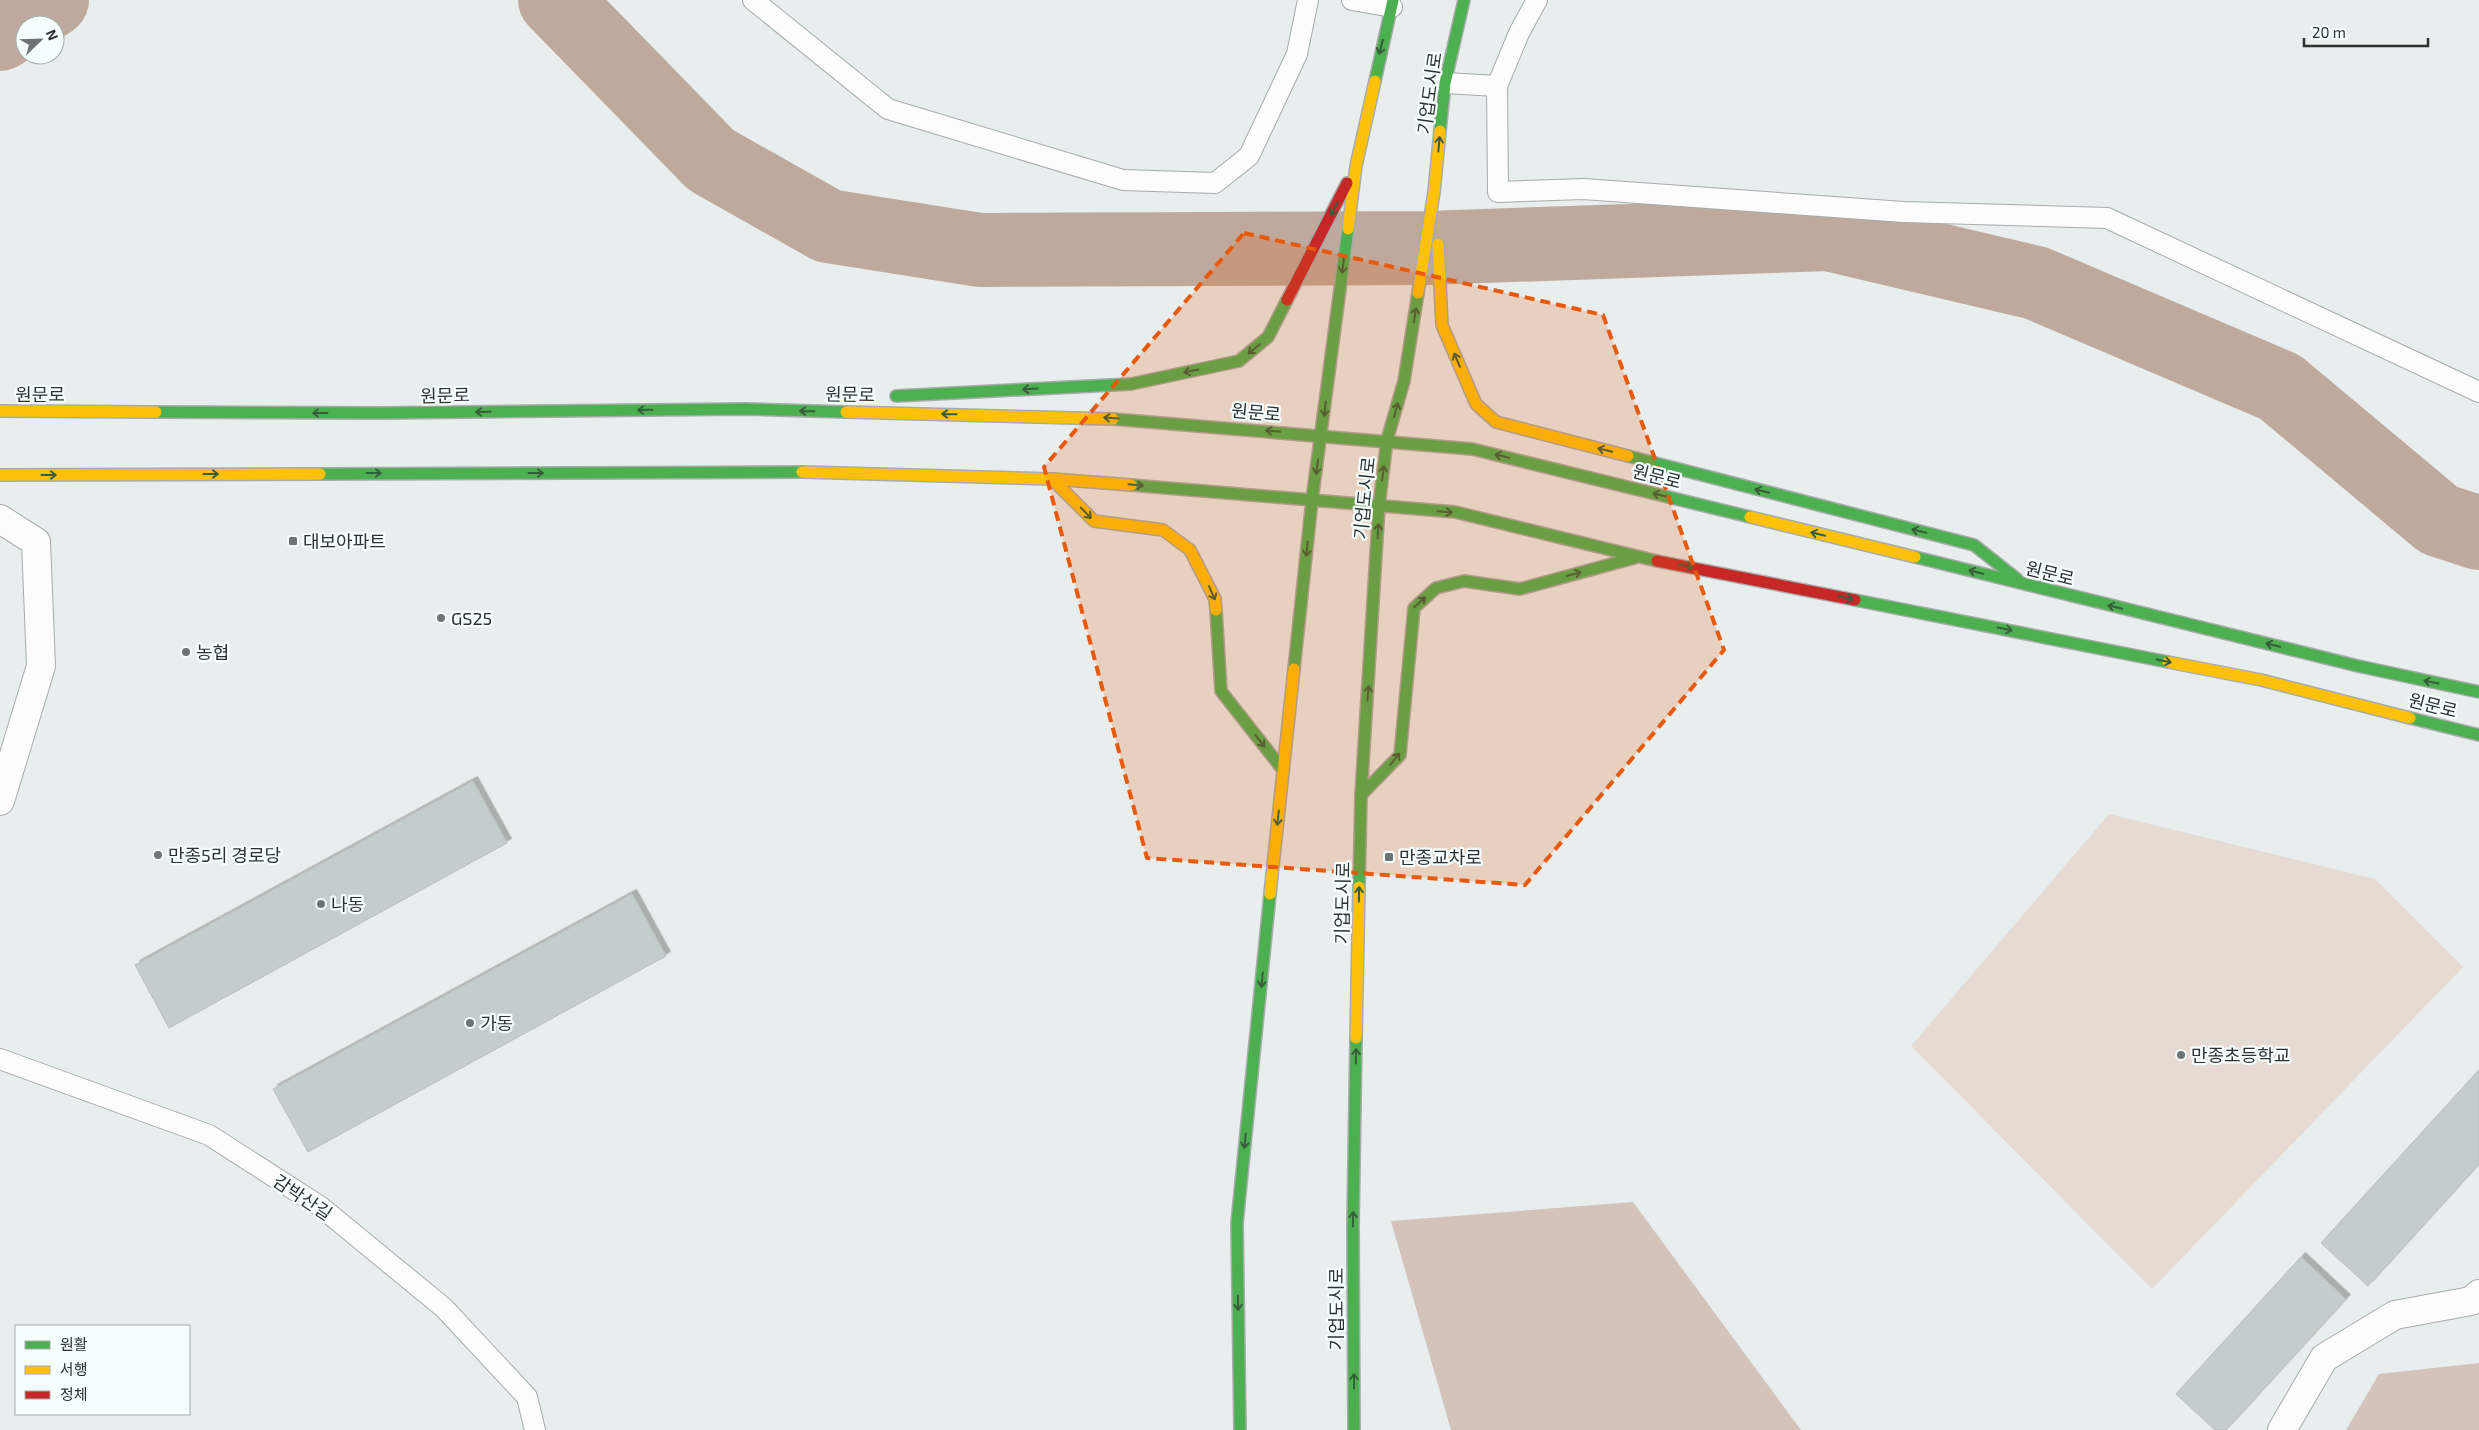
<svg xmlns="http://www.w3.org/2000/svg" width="2479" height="1430" font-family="'Exo 2','Noto Sans KR',sans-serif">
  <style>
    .green { fill: #e6dad2 }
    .forest { fill: #d4c3ba }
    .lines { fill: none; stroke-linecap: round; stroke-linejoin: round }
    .river { stroke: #bea99c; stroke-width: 74 }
    .building { fill: #c2cdcc; stroke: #b9bebd; filter: url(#shadow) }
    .lane-casing { stroke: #a7abab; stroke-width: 22 }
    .street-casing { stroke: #a7abab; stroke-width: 30 }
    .fast-casing { stroke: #a7abab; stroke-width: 14 }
    .slow-casing { stroke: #a7abab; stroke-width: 14 }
    .jam-casing { stroke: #a7abab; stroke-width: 14 }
    .lane { stroke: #fcfcfc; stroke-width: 20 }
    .street { stroke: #fcfcfc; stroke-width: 28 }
    .fast { stroke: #4caf50; stroke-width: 11 }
    .slow { stroke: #ffc107; stroke-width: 11 }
    .jam { stroke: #c62828; stroke-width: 11 }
    .oneway { stroke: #385d3c }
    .marked { fill: #e8590c; fill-opacity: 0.2; stroke: #e8590c; stroke-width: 4; stroke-dasharray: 10 6; stroke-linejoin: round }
    .poi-dot { fill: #6e7373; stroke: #f3fefd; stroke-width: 2 }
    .labels { text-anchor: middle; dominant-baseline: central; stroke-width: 4.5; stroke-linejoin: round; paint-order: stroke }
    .street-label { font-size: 18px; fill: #2d3131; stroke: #f3fefd }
    .poi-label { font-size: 18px; fill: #2d3131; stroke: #f3fefd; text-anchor: start }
  </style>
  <defs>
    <filter id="shadow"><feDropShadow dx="4.5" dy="-4.5" stdDeviation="0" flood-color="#0004"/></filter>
  </defs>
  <rect width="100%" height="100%" fill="#e8eeed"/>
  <!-- green -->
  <path class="green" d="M2109 814 2375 879 2463 967 2152 1289 1911 1046Z"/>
  <!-- forest -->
  <g class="forest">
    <path d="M1633 1202 1801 1430H1451L1391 1221Z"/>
    <path d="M2479 1363V1430H2346L2379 1374Z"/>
  </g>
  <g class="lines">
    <!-- river -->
    <g class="river">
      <path d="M555 0 711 160 828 226 980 250 1427 248 1828 234 2036 283 2280 387 2439 520 2479 533"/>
      <path d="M0 34 52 0"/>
    </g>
  </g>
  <!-- building -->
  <g class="building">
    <path d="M473 781 507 843 169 1028 135 965Z"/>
    <path d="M632 894 666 956 308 1152 273 1089Z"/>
    <path d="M2479 1070V1164L2368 1286 2321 1243Z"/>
    <path d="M2301 1257 2346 1299 2226 1430H2215L2176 1394Z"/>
  </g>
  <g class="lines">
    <defs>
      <g id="lane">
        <path d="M753 0 888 109 1123 180 1215 183 1249 156 1297 54 1308 0"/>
        <path d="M1352 0 1392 7"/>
        <path d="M1445 83 1497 86 1519 33 1537 0"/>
        <path d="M1497 86 1498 192 1583 189 1904 212 2107 218 2479 392"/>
        <path d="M0 1059 209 1135 321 1207 444 1308 527 1397 535 1430"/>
      </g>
      <g id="street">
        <path d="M0 519 36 542 41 666 0 801"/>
        <path d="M2282 1430 2324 1358 2395 1315 2471 1301 2479 1294"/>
      </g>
      <g id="fast">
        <path d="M1375 81 1393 0"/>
        <path d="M1440 131 1445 83 1464 0"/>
        <path d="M896 396 1131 384 1239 361 1268 337 1287 300"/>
        <path d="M156 412 382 413 745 409 846 412"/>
        <path d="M1113 419 1472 449 1750 517"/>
        <path d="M1628 456 1974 545 2017 579"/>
        <path d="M320 474 802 472"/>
        <path d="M1131 485 1455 512 1657 561"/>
        <path d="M1915 557 2358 666 2479 692"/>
        <path d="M1855 600 2168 662"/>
        <path d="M1216 610 1221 691 1283 770"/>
        <path d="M1294 669 1312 500 1348 229"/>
        <path d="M2410 718 2479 735"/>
        <path d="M1361 795 1400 755 1414 608 1436 588 1464 581 1520 589 1634 558"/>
        <path d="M1359 887 1361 795 1379 506 1387 440 1404 381 1418 293"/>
        <path d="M1240 1430 1237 1223 1270 894"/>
        <path d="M1354 1430 1353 1225 1356 1038"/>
      </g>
      <g id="slow">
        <path d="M1348 229 1356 166 1375 81"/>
        <path d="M1438 244 1442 325 1476 404 1496 422 1628 456"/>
        <path d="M1418 293 1434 192 1440 131"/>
        <path d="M0 411 156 412"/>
        <path d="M846 412 1113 419"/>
        <path d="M802 472 1052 479 1131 485"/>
        <path d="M0 475 320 474"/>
        <path d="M1052 479 1094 521 1163 530 1190 550 1215 599 1216 610"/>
        <path d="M1750 517 1915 557"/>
        <path d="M2168 662 2261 680 2410 718"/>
        <path d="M1270 894 1294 669"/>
        <path d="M1356 1038 1359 887"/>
      </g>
      <g id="jam">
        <path d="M1287 300 1347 183"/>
        <path d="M1657 561 1855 600"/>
      </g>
    </defs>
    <!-- lane casing -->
    <use href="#lane" class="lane-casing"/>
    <!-- street casing -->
    <use href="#street" class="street-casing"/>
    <!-- fast casing -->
    <use href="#fast" class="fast-casing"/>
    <!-- slow casing -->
    <use href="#slow" class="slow-casing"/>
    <!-- jam casing -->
    <use href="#jam" class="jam-casing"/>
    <!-- lane -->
    <use href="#lane" class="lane"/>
    <!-- street -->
    <use href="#street" class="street"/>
    <!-- fast -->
    <use href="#fast" class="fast"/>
    <!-- slow -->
    <use href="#slow" class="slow"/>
    <!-- jam -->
    <use href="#jam" class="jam"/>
  </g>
  <!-- one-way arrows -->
  <defs><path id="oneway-shaft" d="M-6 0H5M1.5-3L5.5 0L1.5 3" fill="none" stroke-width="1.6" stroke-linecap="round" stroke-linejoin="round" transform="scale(1.25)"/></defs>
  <g class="oneway">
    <use href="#oneway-shaft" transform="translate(1381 47) rotate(104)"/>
    <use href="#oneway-shaft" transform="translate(1439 144) rotate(-85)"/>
    <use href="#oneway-shaft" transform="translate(1334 209) rotate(117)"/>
    <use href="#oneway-shaft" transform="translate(1343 266) rotate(97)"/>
    <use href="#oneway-shaft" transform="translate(1415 315) rotate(-81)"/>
    <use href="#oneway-shaft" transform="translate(1254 349) rotate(141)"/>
    <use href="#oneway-shaft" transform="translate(1457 360) rotate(-113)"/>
    <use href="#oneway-shaft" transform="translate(1191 371) rotate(168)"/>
    <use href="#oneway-shaft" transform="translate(1030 389) rotate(177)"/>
    <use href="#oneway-shaft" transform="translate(1325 409) rotate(96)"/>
    <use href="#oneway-shaft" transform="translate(645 410) rotate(179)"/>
    <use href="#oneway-shaft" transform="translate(1396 410) rotate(-74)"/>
    <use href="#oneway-shaft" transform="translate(807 411) rotate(-179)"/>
    <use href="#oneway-shaft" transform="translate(483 412) rotate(179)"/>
    <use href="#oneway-shaft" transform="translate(320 413) rotate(-180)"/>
    <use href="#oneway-shaft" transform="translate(949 414) rotate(-179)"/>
    <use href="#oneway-shaft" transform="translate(1111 418) rotate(-176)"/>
    <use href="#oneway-shaft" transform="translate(1273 431) rotate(-175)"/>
    <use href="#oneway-shaft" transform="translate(1605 450) rotate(-166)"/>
    <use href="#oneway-shaft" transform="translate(1502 456) rotate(-166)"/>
    <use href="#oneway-shaft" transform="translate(1317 467) rotate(98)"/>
    <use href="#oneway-shaft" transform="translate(374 473)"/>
    <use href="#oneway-shaft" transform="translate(536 473)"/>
    <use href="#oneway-shaft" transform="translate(1383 473) rotate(-83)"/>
    <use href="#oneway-shaft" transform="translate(211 474)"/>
    <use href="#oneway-shaft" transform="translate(49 475)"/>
    <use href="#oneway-shaft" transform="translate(1136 485) rotate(5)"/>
    <use href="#oneway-shaft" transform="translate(1762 491) rotate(-166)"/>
    <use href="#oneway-shaft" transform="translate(1660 495) rotate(-166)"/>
    <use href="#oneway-shaft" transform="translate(1445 512) rotate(5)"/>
    <use href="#oneway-shaft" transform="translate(1086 513) rotate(46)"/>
    <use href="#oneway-shaft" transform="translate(1378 531) rotate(-86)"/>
    <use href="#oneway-shaft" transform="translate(1919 531) rotate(-166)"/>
    <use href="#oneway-shaft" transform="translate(1818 534) rotate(-166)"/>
    <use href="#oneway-shaft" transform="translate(1307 549) rotate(96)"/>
    <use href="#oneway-shaft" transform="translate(1686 566) rotate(11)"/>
    <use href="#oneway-shaft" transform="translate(1976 572) rotate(-166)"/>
    <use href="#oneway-shaft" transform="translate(1574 574) rotate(-15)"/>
    <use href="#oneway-shaft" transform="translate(1212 593) rotate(66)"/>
    <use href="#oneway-shaft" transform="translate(1846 598) rotate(11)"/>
    <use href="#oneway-shaft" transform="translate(1420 602) rotate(-42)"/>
    <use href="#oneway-shaft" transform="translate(2115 607) rotate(-166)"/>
    <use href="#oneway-shaft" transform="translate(2005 629) rotate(11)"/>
    <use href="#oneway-shaft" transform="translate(2273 645) rotate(-166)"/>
    <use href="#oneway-shaft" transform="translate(2164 661) rotate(11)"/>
    <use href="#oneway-shaft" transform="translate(2431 682) rotate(-168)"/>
    <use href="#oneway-shaft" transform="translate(1368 693) rotate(-86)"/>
    <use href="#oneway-shaft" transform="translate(1260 741) rotate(52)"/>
    <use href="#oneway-shaft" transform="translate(1395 759) rotate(-51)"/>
    <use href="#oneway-shaft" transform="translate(1278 818) rotate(96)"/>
    <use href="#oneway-shaft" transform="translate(1359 894) rotate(-89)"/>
    <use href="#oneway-shaft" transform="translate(1262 980) rotate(96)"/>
    <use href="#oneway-shaft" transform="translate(1356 1056) rotate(-89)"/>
    <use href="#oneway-shaft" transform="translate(1245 1141) rotate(96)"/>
    <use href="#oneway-shaft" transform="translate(1353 1219) rotate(-89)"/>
    <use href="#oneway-shaft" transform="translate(1238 1303) rotate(89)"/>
    <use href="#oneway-shaft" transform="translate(1354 1381) rotate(-90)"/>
  </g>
  <!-- marked area -->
  <path class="marked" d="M1244 233 1603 315 1724 650 1525 885 1147 858 1044 467Z"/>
  <!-- markers -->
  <g class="poi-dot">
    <rect x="288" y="536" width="10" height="10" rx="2.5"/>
    <circle cx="441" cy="618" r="5"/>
    <circle cx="186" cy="652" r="5"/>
    <circle cx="158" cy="855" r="5"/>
    <rect x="1384" y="852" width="10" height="10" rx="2.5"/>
    <circle cx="321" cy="904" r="5"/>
    <circle cx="470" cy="1023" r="5"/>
    <circle cx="2181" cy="1055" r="5"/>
  </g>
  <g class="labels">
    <!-- street labels -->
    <g class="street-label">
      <text transform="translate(1429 93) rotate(-82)">기업도시로</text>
      <text x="40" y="394">원문로</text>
      <text transform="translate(850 394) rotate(1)">원문로</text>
      <text transform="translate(445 395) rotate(-1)">원문로</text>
      <text transform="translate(1256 412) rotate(5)">원문로</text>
      <text transform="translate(1657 476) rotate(14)">원문로</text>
      <text transform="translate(1364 498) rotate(-84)">기업도시로</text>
      <text transform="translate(2050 573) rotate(14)">원문로</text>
      <text transform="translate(2433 705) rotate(14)">원문로</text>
      <text transform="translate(1342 903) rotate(-89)">기업도시로</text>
      <text transform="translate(303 1197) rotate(34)">감박산길</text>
      <text transform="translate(1336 1309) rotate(-90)">기업도시로</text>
    </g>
    <!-- poi labels -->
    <g class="poi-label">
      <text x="303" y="541">대보아파트</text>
      <text x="451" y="618">GS25</text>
      <text x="196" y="652">농협</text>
      <text x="168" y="855">만종5리 경로당</text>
      <text x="1399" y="857">만종교차로</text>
      <text x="331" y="904">나동</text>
      <text x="480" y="1023">가동</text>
      <text x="2191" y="1055">만종초등학교</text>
    </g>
  </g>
  <!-- legend -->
  <rect x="15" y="1325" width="175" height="90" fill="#f3fefd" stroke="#a4acab"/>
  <rect x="25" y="1341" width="25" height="8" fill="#4caf50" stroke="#a4acab"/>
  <text x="60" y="1350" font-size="15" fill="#2d3131">원활</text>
  <rect x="25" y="1366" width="25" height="8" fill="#ffc107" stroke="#a4acab"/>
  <text x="60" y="1375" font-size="15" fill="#2d3131">서행</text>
  <rect x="25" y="1391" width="25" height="8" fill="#c62828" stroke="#a4acab"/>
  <text x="60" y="1400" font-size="15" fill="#2d3131">정체</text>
  <!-- north arrow -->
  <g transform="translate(40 40) rotate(67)"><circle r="24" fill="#f3fefd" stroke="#a4acab"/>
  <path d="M0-4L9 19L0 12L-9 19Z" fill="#6e7373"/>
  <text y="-8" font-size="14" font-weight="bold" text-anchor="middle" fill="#2d3131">N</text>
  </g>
  <!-- scale -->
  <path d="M2304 38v8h124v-8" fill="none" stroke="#2d3131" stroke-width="2.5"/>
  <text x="2312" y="38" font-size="15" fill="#2d3131" stroke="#f3fefd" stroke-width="4" paint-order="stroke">20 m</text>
</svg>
